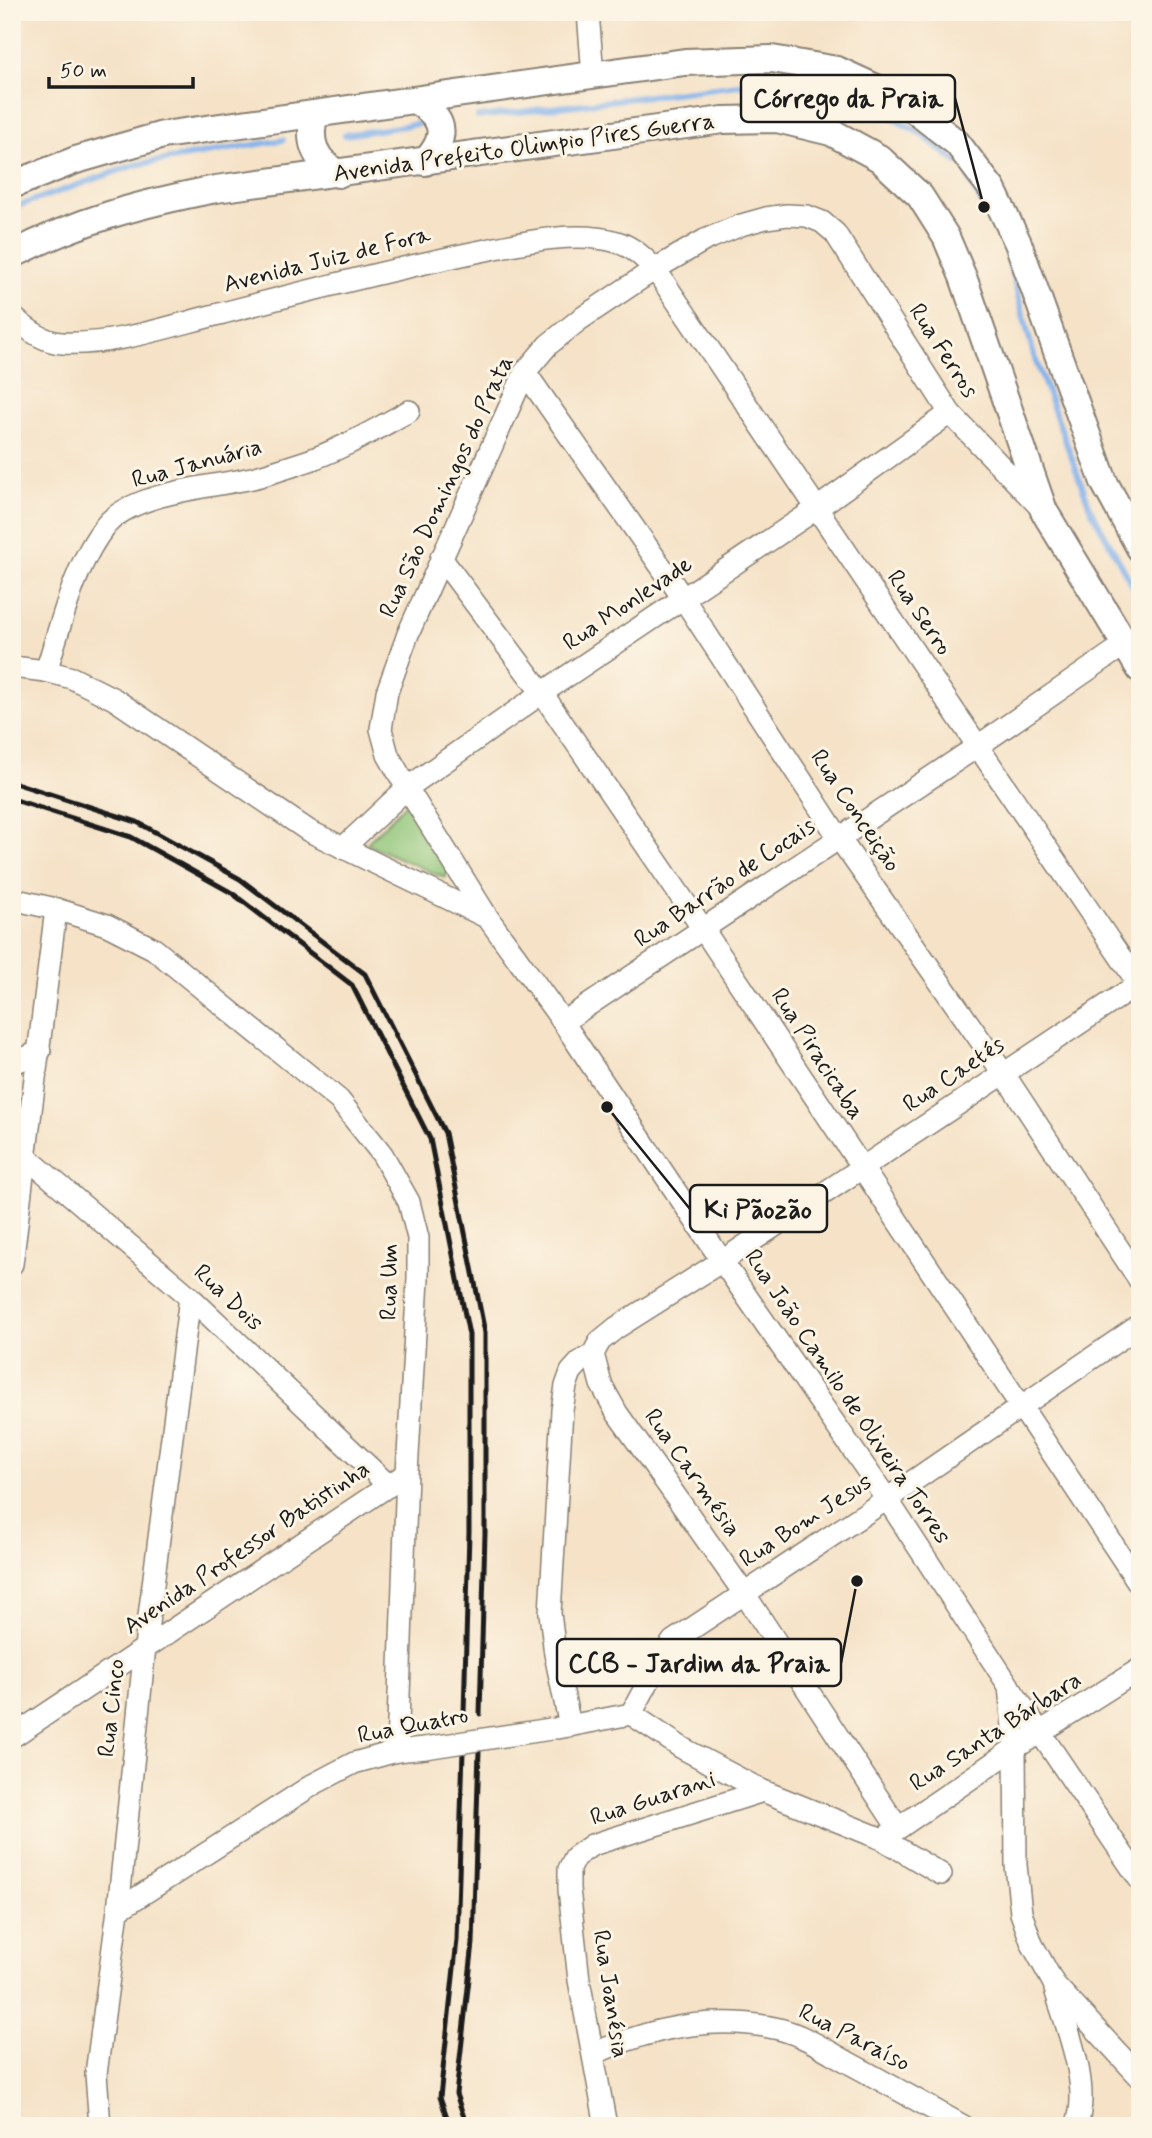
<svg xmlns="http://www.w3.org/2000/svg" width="1152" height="2138" font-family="Mynerve,sans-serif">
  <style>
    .green { fill: #8ec578; stroke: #55704a; stroke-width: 2 }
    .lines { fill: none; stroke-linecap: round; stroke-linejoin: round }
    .stream { stroke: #81b0eb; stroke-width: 6 }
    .minor-casing { stroke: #887f72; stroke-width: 24 }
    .major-casing { stroke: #887f72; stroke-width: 30 }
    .minor { stroke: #fff; stroke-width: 21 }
    .major { stroke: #fff; stroke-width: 26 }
    .rail { stroke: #1c1c1c; stroke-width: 5 }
    .minor-bridge-casing { stroke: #887f72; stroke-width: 24; stroke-linecap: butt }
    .minor-bridge { stroke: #fff; stroke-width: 21 }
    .labels { text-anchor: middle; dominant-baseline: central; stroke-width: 6; stroke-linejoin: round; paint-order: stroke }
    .street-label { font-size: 24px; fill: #1c1c1c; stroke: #fcf5e5 }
    .leader { fill: none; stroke: #1c1c1c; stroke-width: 2.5 }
    .callout-dot { fill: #1c1c1c; stroke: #fcf5e5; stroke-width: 2.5 }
    .callout { fill: #fcf5e5; stroke: #1c1c1c; stroke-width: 2.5 }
    .callout-label { font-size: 26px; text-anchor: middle; font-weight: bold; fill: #1c1c1c }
  </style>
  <rect width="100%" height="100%" fill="#fcf5e5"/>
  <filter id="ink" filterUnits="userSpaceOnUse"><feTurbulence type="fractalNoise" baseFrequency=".0143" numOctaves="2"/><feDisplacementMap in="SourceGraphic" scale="14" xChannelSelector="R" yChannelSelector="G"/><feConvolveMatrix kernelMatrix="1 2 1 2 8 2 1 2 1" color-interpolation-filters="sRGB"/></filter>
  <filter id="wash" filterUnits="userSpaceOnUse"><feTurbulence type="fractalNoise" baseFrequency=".00686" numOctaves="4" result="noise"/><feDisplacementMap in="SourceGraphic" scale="28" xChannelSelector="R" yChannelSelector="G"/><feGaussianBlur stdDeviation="1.57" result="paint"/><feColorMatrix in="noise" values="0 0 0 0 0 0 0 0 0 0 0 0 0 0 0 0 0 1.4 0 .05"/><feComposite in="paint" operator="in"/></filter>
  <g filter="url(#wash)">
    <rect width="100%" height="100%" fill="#f5e2c7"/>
    <!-- green -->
    <path class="green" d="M407 802 449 871 445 878 366 844Z"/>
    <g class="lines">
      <!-- stream -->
      <g class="stream">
        <path d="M478 117 787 79 861 101 918 132 957 162"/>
        <path d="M345 135 417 124"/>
        <path d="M969 179 1006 250 1034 356 1091 510 1140 599"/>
        <path d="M12 208 135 165 283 140"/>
      </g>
    </g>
  </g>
  <g filter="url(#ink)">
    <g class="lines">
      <defs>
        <g id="minor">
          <path d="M588 12 593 76"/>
          <path d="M12 316C25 328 43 342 62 343 114 346 173 325 223 313 310 290 397 268 486 250 524 242 579 230 617 242 633 247 644 258 655 269L1140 986"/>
          <path d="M525 372 683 598 839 838 1004 1074 1140 1281"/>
          <path d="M441 558 542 693 703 929 1140 1585"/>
          <path d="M12 667 46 671 72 678 114 699 309 831 488 918 563 1022 722 1261 887 1499 1009 1686 1015 1748 1016 1865 1021 1913 1032 1944 1054 1984 1140 2077"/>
          <path d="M46 671C61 625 75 562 107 524 135 492 212 487 252 478 268 474 283 469 298 464 337 452 373 431 409 411"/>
          <path d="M343 848 407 788 542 693 816 509 950 413"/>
          <path d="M12 899 56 909 107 925 154 949 339 1100 382 1154 409 1202 418 1238V1279L407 1473 397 1751"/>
          <path d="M488 918 407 788 388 755 381 729 387 692 408 634 525 372 548 345 579 320 655 269 705 240 741 225 766 218 787 215 807 216 822 222 835 233 950 413 1042 509"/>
          <path d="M563 1022 978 746 1124 645"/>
          <path d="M12 1064 40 1051"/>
          <path d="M25 1156 190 1297 389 1486"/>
          <path d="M12 1264 56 909"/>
          <path d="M593 1354 601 1384 617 1413 744 1593 898 1828"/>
          <path d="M1012 1691 1140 1880"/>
          <path d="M631 1714 660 1660 673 1641 887 1499 1140 1325"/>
          <path d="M631 1714 682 1748 763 1791 882 1839 941 1874"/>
          <path d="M570 1726 555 1654 550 1613 562 1410 566 1386 571 1372 580 1362 593 1354 600 1341 616 1328 722 1261 1140 983"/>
          <path d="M558 1728 631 1714"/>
          <path d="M12 1737 400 1478"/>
          <path d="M887 1836 1015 1748 1140 1669"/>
          <path d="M118 1910 314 1784 354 1763 397 1751 425 1748"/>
          <path d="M1055 1989C1066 2026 1092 2088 1076 2126"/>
          <path d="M593 2054C653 2027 715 2014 779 2029 804 2035 829 2052 851 2064 888 2084 926 2105 963 2126"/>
          <path d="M100 2126 96 2074 118 1910 145 1647 190 1297"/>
          <path d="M606 2126 579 1980 569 1889V1869L575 1857 592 1845 763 1791"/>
        </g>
        <g id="major">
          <path d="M414 100C444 117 450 135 425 162"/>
          <path d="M315 114C307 141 314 159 338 174"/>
          <path d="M12 185 76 160 163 135 685 62 772 59 837 70 900 99 957 143 992 189 1018 243 1104 482 1140 548"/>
          <path d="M12 255C79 220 143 203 216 189L723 120 777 119 831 132 879 158 920 196 946 237 963 277 1044 511 1140 669"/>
        </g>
      </defs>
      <!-- minor casing -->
      <use href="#minor" class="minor-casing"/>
      <!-- major casing -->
      <use href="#major" class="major-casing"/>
      <!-- minor -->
      <use href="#minor" class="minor"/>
      <!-- major -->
      <use href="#major" class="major"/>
      <!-- rail -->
      <g class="rail">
        <path d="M12 782 137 822 240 879 365 974 445 1133 485 1333V1533L480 1714"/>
        <path d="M12 799 131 837 232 893 352 985 430 1139 469 1335V1532L464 1714"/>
        <path d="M450 2126 440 2097 457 1940 463 1751"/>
        <path d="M467 2126 456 2094 473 1943 479 1750"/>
      </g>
      <defs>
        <path id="minor-bridge" d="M425 1748 551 1729"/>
      </defs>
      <!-- minor-bridge casing -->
      <use href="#minor-bridge" class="minor-bridge-casing"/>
      <!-- minor-bridge -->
      <use href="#minor-bridge" class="minor-bridge"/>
    </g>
  </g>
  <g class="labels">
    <!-- street labels -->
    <g class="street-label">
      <text transform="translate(524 148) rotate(-8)">Avenida Prefeito Olimpio Pires Guerra</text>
      <text transform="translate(327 260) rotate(-14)">Avenida Juiz de Fora</text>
      <text transform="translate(943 351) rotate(57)">Rua Ferros</text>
      <text transform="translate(197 464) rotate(-15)">Rua Januária</text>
      <text transform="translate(447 487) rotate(-65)">Rua São Domingos do Prata</text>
      <text transform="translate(628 604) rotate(-34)">Rua Monlevade</text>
      <text transform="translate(919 613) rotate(56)">Rua Serro</text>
      <text transform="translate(855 811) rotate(56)">Rua Conceição</text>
      <text transform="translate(725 883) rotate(-34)">Rua Barrão de Cocais</text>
      <text transform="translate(817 1054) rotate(57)">Rua Piracicaba</text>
      <text transform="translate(954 1075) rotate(-34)">Rua Caetés</text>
      <text transform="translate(390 1282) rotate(-89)">Rua Um</text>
      <text transform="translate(228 1298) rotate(43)">Rua Dois</text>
      <text transform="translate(847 1397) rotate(56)">Rua João Camilo de Oliveira Torres</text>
      <text transform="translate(692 1473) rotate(55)">Rua Carmésia</text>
      <text transform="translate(806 1521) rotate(-33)">Rua Bom Jesus</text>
      <text transform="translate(247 1548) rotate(-34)">Avenida Professor Batistinha</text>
      <text transform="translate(112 1708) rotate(-84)">Rua Cinco</text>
      <text transform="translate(413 1726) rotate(-11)">Rua Quatro</text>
      <text transform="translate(996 1732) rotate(-33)">Rua Santa Bárbara</text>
      <text transform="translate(653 1799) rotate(-18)">Rua Guarani</text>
      <text transform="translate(610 1994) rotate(81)">Rua Joanésia</text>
      <text transform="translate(854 2038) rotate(27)">Rua Paraíso</text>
    </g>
  </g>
  <!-- callouts -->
  <path class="leader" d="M984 207L955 98M607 1107L690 1209M857 1581L841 1663"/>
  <g class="callout-dot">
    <circle cx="984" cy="207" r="7"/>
    <circle cx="607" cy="1107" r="7"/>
    <circle cx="857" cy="1581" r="7"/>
  </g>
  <g class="callout">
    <rect x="741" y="75" width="214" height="47" rx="7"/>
    <rect x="690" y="1185" width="137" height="47" rx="7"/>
    <rect x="557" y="1639" width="284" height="47" rx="7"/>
  </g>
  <g class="callout-label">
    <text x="848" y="107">Córrego da Praia</text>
    <text x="758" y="1218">Ki Pãozão</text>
    <text x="699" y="1672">CCB - Jardim da Praia</text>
  </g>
  <!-- margin -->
  <rect width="1152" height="2138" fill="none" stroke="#fcf5e5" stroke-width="42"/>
  <!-- scale -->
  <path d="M49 77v10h144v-10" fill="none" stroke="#1c1c1c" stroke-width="3.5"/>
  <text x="60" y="77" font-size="21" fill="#1c1c1c" stroke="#fcf5e5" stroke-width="5" paint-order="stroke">50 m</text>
</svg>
